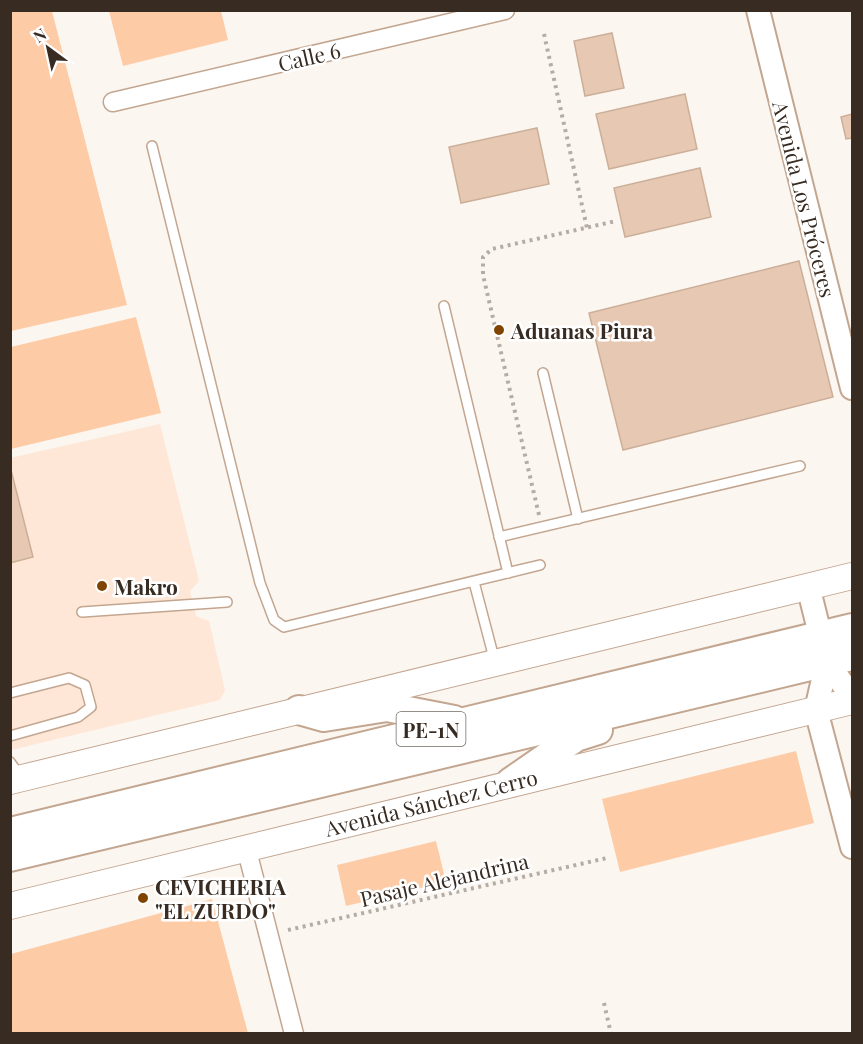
<svg xmlns="http://www.w3.org/2000/svg" width="863" height="1044" font-family="'Playfair Display',serif">
  <style>
    .built { fill: #fee7d6 }
    .green { fill: #fdcca6 }
    .building { fill: #e7c9b3; stroke: #ccaf99; stroke-width: 1.5 }
    .lines { fill: none; stroke-linecap: round; stroke-linejoin: round }
    .service-casing { stroke: #c3a690; stroke-width: 12 }
    .minor-casing { stroke: #c3a690; stroke-width: 21 }
    .tertiary-casing { stroke: #c3a690; stroke-width: 26 }
    .secondary-casing { stroke: #c3a690; stroke-width: 28 }
    .trunk-casing { stroke: #c3a690; stroke-width: 32 }
    .path { stroke: #b4aca6; stroke-width: 4; stroke-dasharray: 3 4.5; stroke-linecap: butt }
    .service { stroke: #fff; stroke-width: 9 }
    .minor { stroke: #fff; stroke-width: 18 }
    .tertiary { stroke: #fff; stroke-width: 22 }
    .secondary { stroke: #fff; stroke-width: 26 }
    .trunk { stroke: #fff; stroke-width: 28 }
    .poi-dot { fill: #814400; stroke: #fff; stroke-width: 2 }
    .labels { text-anchor: middle; dominant-baseline: central; stroke-width: 5; stroke-linejoin: round; paint-order: stroke }
    .shield { fill: #fff; stroke: #736b64; stroke-width: 1.5 }
    .shield-label { font-size: 20px; font-weight: bold; fill: #372b22 }
    .street-label { font-size: 21px; fill: #372b22; stroke: #fff }
    .poi-label { font-size: 21px; font-weight: bold; fill: #372b22; stroke: #fff; text-anchor: start }
  </style>
  <rect width="100%" height="100%" fill="#fcf6f1"/>
  <!-- built -->
  <path class="built" d="M160 424 199 581 190 591 196 616 209 621 225 690 220 700 11 750 10 458Z"/>
  <!-- green -->
  <g class="green">
    <path d="M10 11H52L127 305 11 331Z"/>
    <path d="M109 11H221L228 40 123 66Z"/>
    <path d="M136 317 161 413 11 449V347Z"/>
    <path d="M796 751 814 823 620 872 602 799Z"/>
    <path d="M436 841 446 882 346 906 337 865Z"/>
    <path d="M212 899 248 1033H11V954Z"/>
  </g>
  <!-- building -->
  <g class="building">
    <path d="M612 33 624 88 585 96 574 41Z"/>
    <path d="M685 94 697 149 609 169 596 114Z"/>
    <path d="M852 114V138L846 139 841 117Z"/>
    <path d="M537 128 549 184 461 203 449 147Z"/>
    <path d="M700 168 711 217 625 237 614 188Z"/>
    <path d="M799 261 833 397 623 450 589 313Z"/>
    <path d="M10 466 33 557 10 563Z"/>
  </g>
  <g class="lines">
    <defs>
      <g id="service">
        <path d="M152 146 260 583 274 620 284 627 540 565"/>
        <path d="M444 306 508 573"/>
        <path d="M543 373 578 519"/>
        <path d="M499 537 800 466"/>
        <path d="M474 582 495 662"/>
        <path d="M82 612 227 602"/>
        <path d="M10 693 69 678 85 685 91 707 78 717 10 736"/>
        <path d="M10 762 20 776"/>
      </g>
      <g id="minor">
        <path d="M113 102 505 10"/>
        <path d="M246 847 294 1034"/>
      </g>
      <g id="tertiary">
        <path d="M758 10 852 388"/>
        <path d="M808 586 827 662 852 697"/>
        <path d="M827 662 816 710 852 847"/>
      </g>
      <g id="secondary">
        <path d="M10 781 852 576"/>
        <path d="M10 906 852 701"/>
      </g>
      <g id="trunk">
        <path d="M299 710 324 717 387 707 454 720"/>
        <path d="M511 782 576 737 598 730"/>
        <path d="M10 832 852 628"/>
        <path d="M10 857 852 656"/>
      </g>
    </defs>
    <!-- service casing -->
    <use href="#service" class="service-casing"/>
    <!-- minor casing -->
    <use href="#minor" class="minor-casing"/>
    <!-- tertiary casing -->
    <use href="#tertiary" class="tertiary-casing"/>
    <!-- secondary casing -->
    <use href="#secondary" class="secondary-casing"/>
    <!-- trunk casing -->
    <use href="#trunk" class="trunk-casing"/>
    <!-- path -->
    <g class="path">
      <path d="M544 34 587 228"/>
      <path d="M539 515 483 275V257L492 249 616 221"/>
      <path d="M288 930 607 858"/>
      <path d="M604 1003 611 1034"/>
    </g>
    <!-- service -->
    <use href="#service" class="service"/>
    <!-- minor -->
    <use href="#minor" class="minor"/>
    <!-- tertiary -->
    <use href="#tertiary" class="tertiary"/>
    <!-- secondary -->
    <use href="#secondary" class="secondary"/>
    <!-- trunk -->
    <use href="#trunk" class="trunk"/>
  </g>
  <!-- markers -->
  <g class="poi-dot">
    <circle cx="499" cy="330" r="6"/>
    <circle cx="102" cy="586" r="6"/>
    <circle cx="143" cy="898" r="6"/>
  </g>
  <g class="labels">
    <!-- shield labels -->
    <rect class="shield" x="396.5" y="712" width="69" height="34" rx="4.5"/>
    <g class="shield-label">
      <text x="431" y="729">PE-1N</text>
    </g>
    <!-- street labels -->
    <g class="street-label">
      <text transform="translate(309 56) rotate(-13)">Calle 6</text>
      <text transform="translate(805 199) rotate(76)">Avenida Los Próceres</text>
      <text transform="translate(431 802) rotate(-14)">Avenida Sánchez Cerro</text>
      <text transform="translate(444 879) rotate(-13)">Pasaje Alejandrina</text>
    </g>
    <!-- poi labels -->
    <g class="poi-label">
      <text x="511" y="330">Aduanas Piura</text>
      <text x="114" y="586">Makro</text>
      <text x="155" y="886">CEVICHERIA<tspan x="155" dy="24">"EL ZURDO"</tspan></text>
    </g>
  </g>
  <!-- border -->
  <rect width="863" height="1044" fill="none" stroke="#372b22" stroke-width="24"/>
  <!-- north arrow -->
  <g transform="translate(48 48) rotate(327)" stroke="#ffffff" stroke-width="4.5" paint-order="stroke">
  <path d="M0-4.5L10 22L0 15L-10 22Z" fill="#372b22"/>
  <text y="-9" font-size="16" font-weight="bold" text-anchor="middle" fill="#372b22">N</text>
  </g>
</svg>
